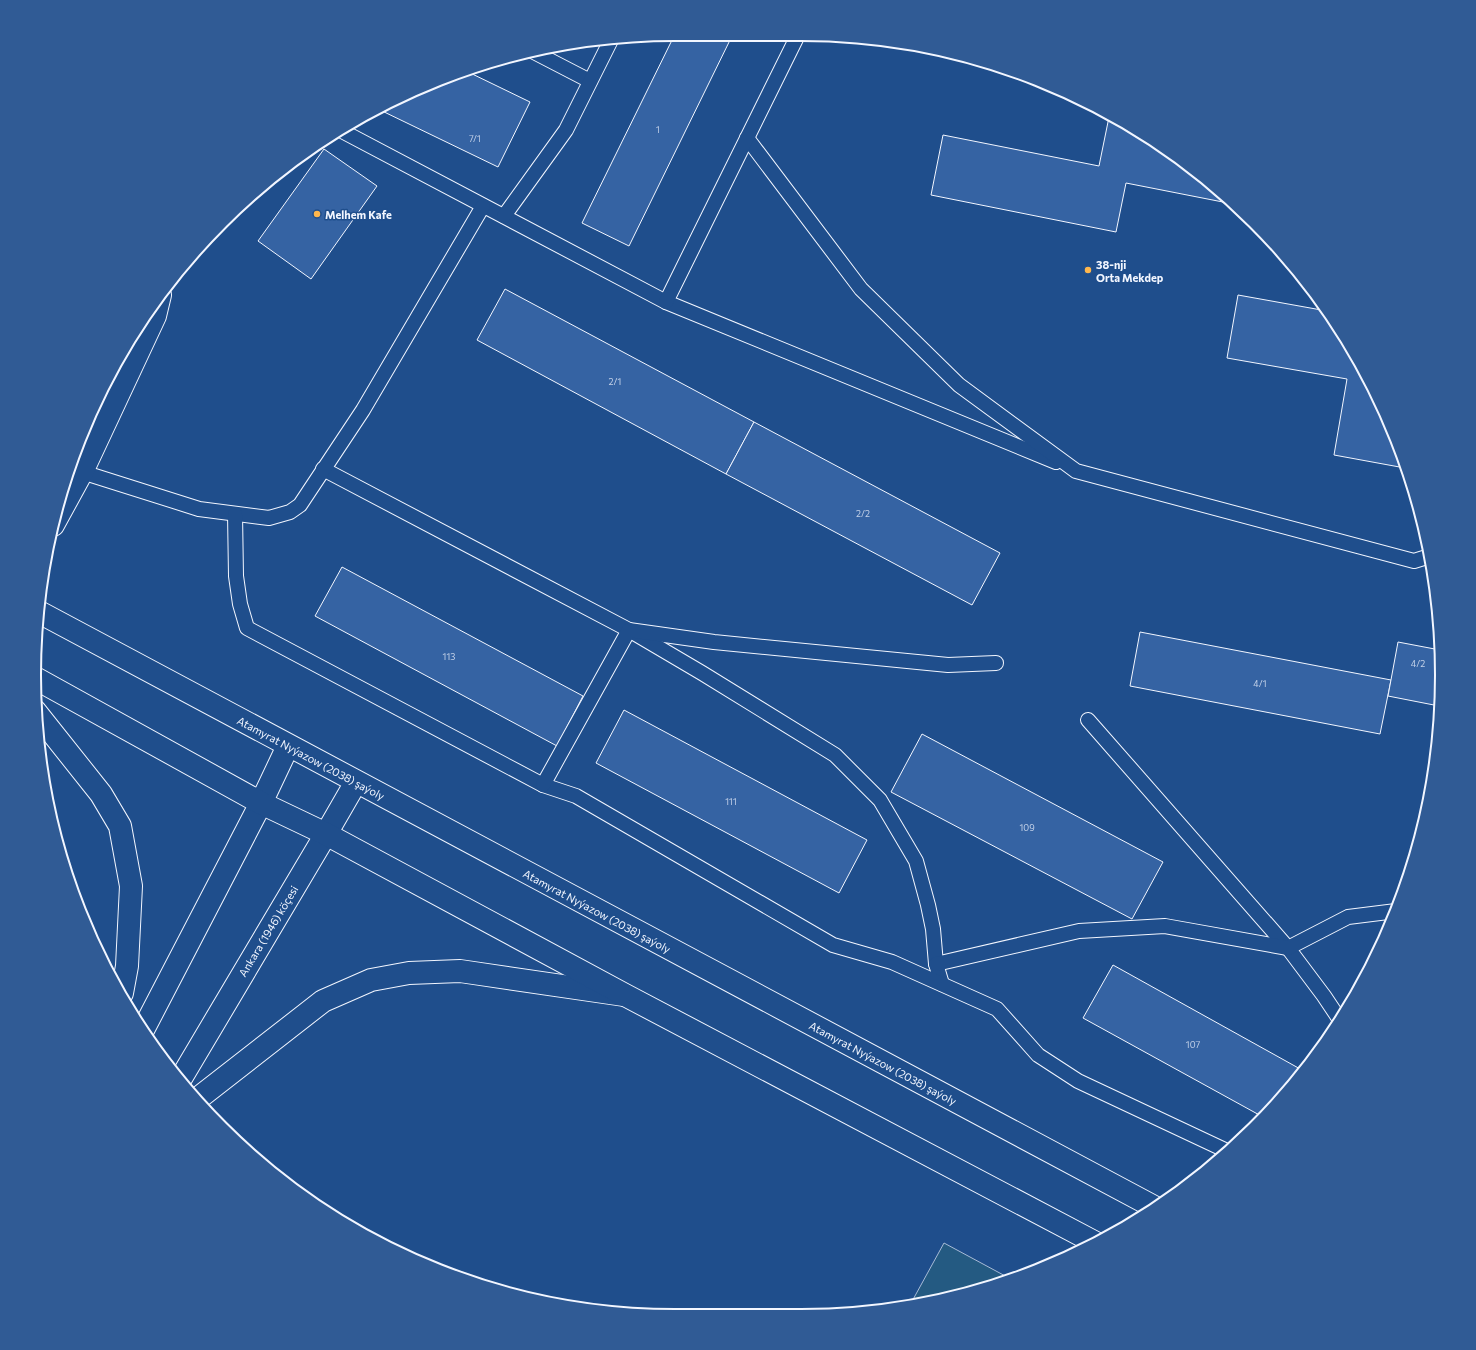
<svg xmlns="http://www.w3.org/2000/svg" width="1476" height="1350" font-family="Commissioner,sans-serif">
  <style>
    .green { fill: #245a82; stroke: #a8bbd7 }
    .building { fill: #3563a3; stroke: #f2f6ff }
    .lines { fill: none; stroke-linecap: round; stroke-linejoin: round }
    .lane-casing { stroke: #f2f6ff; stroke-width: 16 }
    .street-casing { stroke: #f2f6ff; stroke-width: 24 }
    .secondary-casing { stroke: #f2f6ff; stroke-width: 24 }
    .primary-casing { stroke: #f2f6ff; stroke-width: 24 }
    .lane { stroke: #1f4e8c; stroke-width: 14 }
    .street { stroke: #1f4e8c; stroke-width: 22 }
    .secondary { stroke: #1f4e8c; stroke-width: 22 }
    .primary { stroke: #1f4e8c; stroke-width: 22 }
    .poi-dot { fill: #ffb74d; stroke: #1f4e8c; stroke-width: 1.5 }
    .labels { text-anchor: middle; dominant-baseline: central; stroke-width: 3; stroke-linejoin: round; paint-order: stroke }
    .number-label { font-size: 9px; fill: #c3d1e8 }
    .poi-label { font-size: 11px; font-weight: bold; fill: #f2f6ff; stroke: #1f4e8c; text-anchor: start }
    .street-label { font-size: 11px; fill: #f2f6ff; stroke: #1f4e8c }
    .rim { fill: none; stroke: #f2f6ff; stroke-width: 2 }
  </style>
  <rect width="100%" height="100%" fill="#1f4e8c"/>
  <!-- green -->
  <path class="green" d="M944 1243 1009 1278 926 1304 910 1305Z"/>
  <!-- building -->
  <g class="building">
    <path d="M675 34H733L629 246 582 223Z"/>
    <path d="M464 70 530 102 498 167 378 109 392 100Z"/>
    <path d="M1109 117 1157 142 1233 204 1126 183 1116 232 931 195 943 135 1099 166Z"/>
    <path d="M324 149 377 186 311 279 258 241Z"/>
    <path d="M505 289 754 422 726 474 477 340Z"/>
    <path d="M1238 295 1327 311 1334 319 1393 430 1405 468 1334 455 1347 379 1227 358Z"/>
    <path d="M754 422 1000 553 972 605 726 474Z"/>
    <path d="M342 567 583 696 557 746 315 616Z"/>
    <path d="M1140 632 1391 680 1380 734 1130 686Z"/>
    <path d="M1398 642 1440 650 1442 675 1439 706 1388 696Z"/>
    <path d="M624 710 867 840 839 893 596 763Z"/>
    <path d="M922 734 1163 862 1132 919 891 792Z"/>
    <path d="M1113 965 1302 1070 1263 1117 1083 1018Z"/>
  </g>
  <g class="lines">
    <defs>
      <g id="lane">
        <path d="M532 51 590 81"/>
        <path d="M342 131 666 302 1056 462"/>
        <path d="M747 138 861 289 959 385 1076 471 1414 561 1430 556"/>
        <path d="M504 216 566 130 611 40"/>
        <path d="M666 302 798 35"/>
        <path d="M323 469 629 630 702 673 835 755 880 800 916 861 928 905 933 929 936 964 942 984"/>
        <path d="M82 472 199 509 269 518 290 512 300 505 363 410 483 206"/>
        <path d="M235 514 236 576 240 604 247 628 543 785 576 796 833 945 892 962 997 1009 1038 1055 1078 1081 1227 1151"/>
        <path d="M1088 720 1288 948 1324 996 1340 1020"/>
        <path d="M543 785 629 630 714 642 948 665 996 663"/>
        <path d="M936 964 1079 931 1165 926 1288 948 1348 917 1396 911"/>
      </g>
      <path id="street" d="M53 525 82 472 155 316 160 295"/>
      <g id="secondary">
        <path d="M35 711 101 794 120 826 131 886 127 966 122 993"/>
        <path d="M142 1032 261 803 288 746"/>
        <path d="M180 1080 326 834 356 782"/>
        <path d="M196 1100 323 1001 371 980 409 973 460 971 624 995"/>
      </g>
      <g id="primary">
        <path d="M39 612 1156 1208"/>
        <path d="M35 678 261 803 326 834 625 995 1094 1242"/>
      </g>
    </defs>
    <!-- lane casing -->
    <use href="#lane" class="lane-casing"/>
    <!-- street casing -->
    <use href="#street" class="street-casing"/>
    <!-- secondary casing -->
    <use href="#secondary" class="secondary-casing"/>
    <!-- primary casing -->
    <use href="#primary" class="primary-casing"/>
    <!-- lane -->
    <use href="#lane" class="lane"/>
    <!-- street -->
    <use href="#street" class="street"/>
    <!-- secondary -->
    <use href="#secondary" class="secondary"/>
    <!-- primary -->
    <use href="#primary" class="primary"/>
  </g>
  <!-- markers -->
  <g class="poi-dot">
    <circle cx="317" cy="214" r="4"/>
    <circle cx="1088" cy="270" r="4"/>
  </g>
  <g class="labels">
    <!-- number labels -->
    <g class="number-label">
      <text x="658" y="129">1</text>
      <text x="475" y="138">7/1</text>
      <text x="615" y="381">2/1</text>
      <text x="863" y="513">2/2</text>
      <text x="449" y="656">113</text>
      <text x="1418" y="663">4/2</text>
      <text x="1260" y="683">4/1</text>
      <text x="731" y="801">111</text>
      <text x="1027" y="827">109</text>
      <text x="1193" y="1044">107</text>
    </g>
    <!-- poi labels -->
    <g class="poi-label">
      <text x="325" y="214">Melhem Kafe</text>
      <text x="1096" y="264">38-nji<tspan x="1096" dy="13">Orta Mekdep</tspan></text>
    </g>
    <!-- street labels -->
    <g class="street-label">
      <text transform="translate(311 758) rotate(28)">Atamyrat Nyýazow (2038) şaýoly</text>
      <text transform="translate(597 911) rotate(28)">Atamyrat Nyýazow (2038) şaýoly</text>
      <text transform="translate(268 931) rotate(-59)">Ankara (1946) köçesi</text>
      <text transform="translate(883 1063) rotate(28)">Atamyrat Nyýazow (2038) şaýoly</text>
    </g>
  </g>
  <!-- crop -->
  <path d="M0 0H1476V1350H0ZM675 41H801A634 634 0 0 1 1435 675V675A634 634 0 0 1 801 1309H675A634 634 0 0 1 41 675V675A634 634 0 0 1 675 41Z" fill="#305b95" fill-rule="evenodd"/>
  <path class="rim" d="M675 41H801A634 634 0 0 1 1435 675V675A634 634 0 0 1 801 1309H675A634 634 0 0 1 41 675V675A634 634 0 0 1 675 41Z"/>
</svg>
